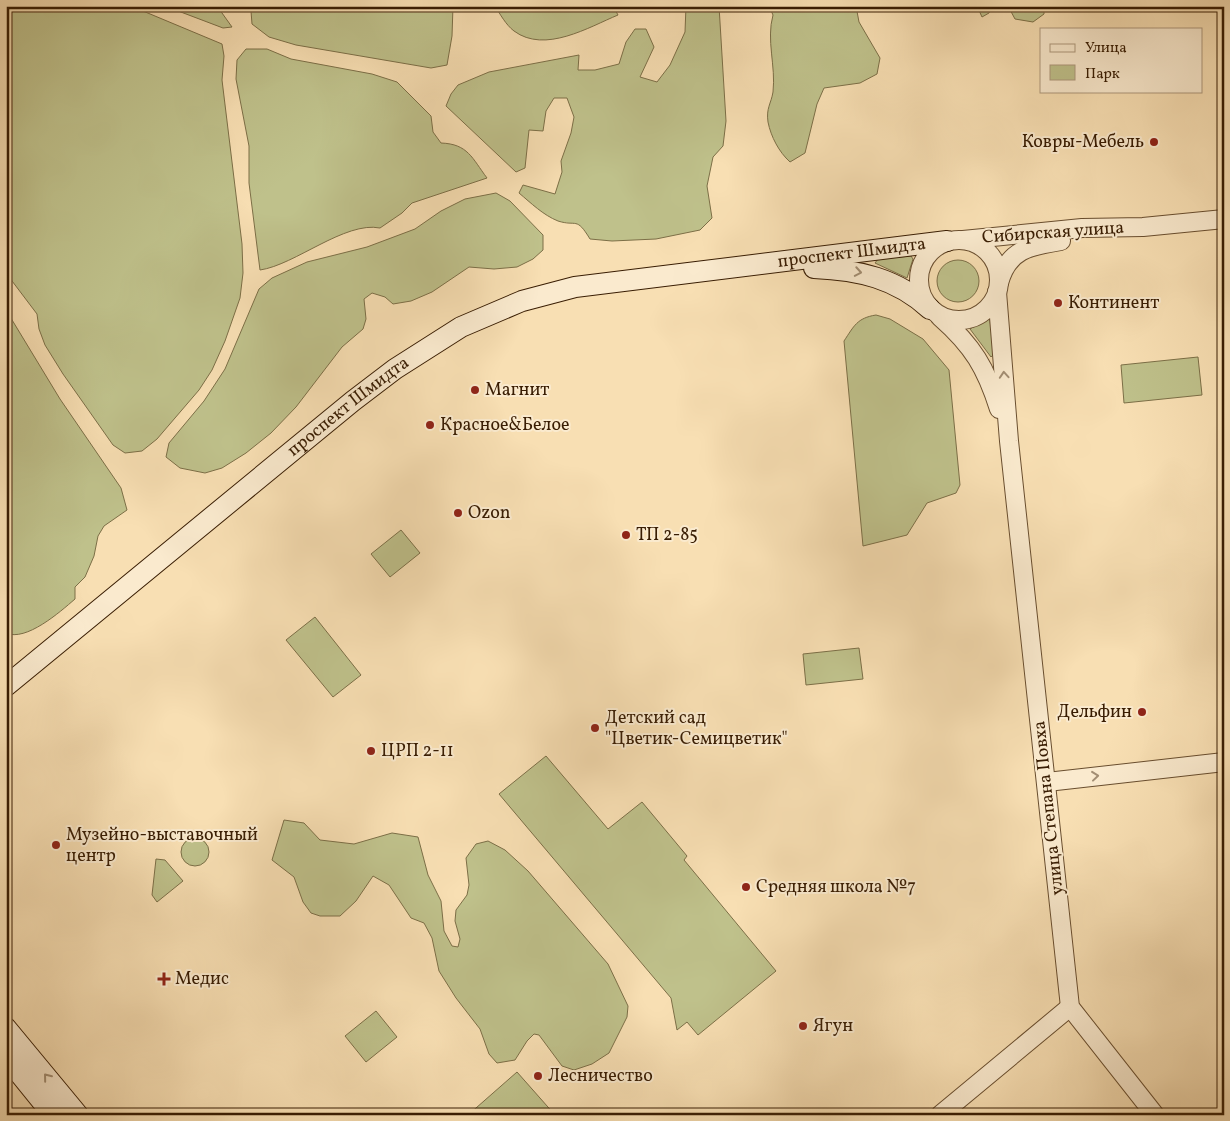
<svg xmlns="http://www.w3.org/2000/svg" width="1230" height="1121" font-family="Vollkorn,serif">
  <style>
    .green { fill: #bfc18b; stroke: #7c6f47 }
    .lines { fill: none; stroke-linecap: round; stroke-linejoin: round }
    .tertiary-casing { stroke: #694e2f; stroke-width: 20 }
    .secondary-casing { stroke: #391d03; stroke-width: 22 }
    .tertiary { stroke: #faeace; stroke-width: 18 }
    .secondary { stroke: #faeace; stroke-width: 20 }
    .oneway { stroke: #a38e73 }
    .poi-dot { fill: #8f2418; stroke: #faeace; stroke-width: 2 }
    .labels { text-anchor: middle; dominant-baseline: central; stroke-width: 4; stroke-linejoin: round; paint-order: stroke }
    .poi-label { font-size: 18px; fill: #391d03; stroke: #faeace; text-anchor: start }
    .street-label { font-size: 18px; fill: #391d03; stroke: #faeace }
  </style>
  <rect width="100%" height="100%" fill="#f8dfb3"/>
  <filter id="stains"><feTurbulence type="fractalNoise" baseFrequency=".004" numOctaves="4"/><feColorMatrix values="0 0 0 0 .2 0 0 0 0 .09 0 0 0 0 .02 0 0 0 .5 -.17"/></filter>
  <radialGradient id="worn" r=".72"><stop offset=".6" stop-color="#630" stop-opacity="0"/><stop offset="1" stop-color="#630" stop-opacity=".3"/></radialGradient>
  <!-- green -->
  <g class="green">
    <path d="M6 6H131L222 44 224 56 222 80 242 244 243 273 240 298 225 341 212 370 199 390 157 439 142 451 125 453 113 445 63 374 45 345 39 329 37 314 6 273Z"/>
    <path d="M165 6H217L232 27 223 28Z"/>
    <path d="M245 6H453L452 36 447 65 431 68 296 45 269 37 252 24 251 11Z"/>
    <path d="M495 6H613L618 15C589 27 545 54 514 31 506 25 500 14 495 6Z"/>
    <path d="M686 6H719L726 121 723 146 713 157 707 186 712 218 700 230 656 239 612 241 590 239C576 216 577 227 558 221 543 215 531 203 519 193L523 185 555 194 562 172 561 161 571 133 574 117 567 98H554L546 111 543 131 529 130 525 168 516 172 446 106 451 94 458 85 489 72 579 55 578 70H595L619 64 626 42 635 29H646L654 47 640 77 657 82 670 65 685 32Z"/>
    <path d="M769 6H856L859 22 880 58 877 74 860 83 824 88 817 104 805 153 790 162C779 152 771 137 768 122 766 108 771 104 773 92 776 66 766 40 773 15Z"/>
    <path d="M977 6H993L989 13 982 17Z"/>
    <path d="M1008 6H1044V14L1033 22 1015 19Z"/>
    <path d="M246 49H267L291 59 372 74 397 82 431 116 433 132 441 143C468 144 472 158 487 178L412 203 402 213 380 228C345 221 295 265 260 270L249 183V146L236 79 237 60Z"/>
    <path d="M496 193 510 201 543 235V250L533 259 517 267 494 269 469 267 432 292 411 301 393 304 385 297 372 293 364 299 366 319 363 329 342 347 296 407 271 433 246 453 222 468 205 473 180 468 166 457 169 443 204 401 225 369 259 289 272 278 307 262 367 247 415 229 441 211 465 199Z"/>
    <path d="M911 256 913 259 907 278 875 263 878 259Z"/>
    <circle cx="958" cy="281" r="21"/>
    <path d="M6 310 60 399 121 488 127 510 104 526 98 536 94 556 85 577 75 587V599C60 612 26 642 6 633Z"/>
    <path d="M876 315 890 319 923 339 949 370 960 485 956 493 927 503 907 535 863 546 844 341C854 326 857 318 876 315Z"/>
    <path d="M988 318 990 320 994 354 991 357 970 329Z"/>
    <path d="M1198 357 1202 395 1124 403 1121 365Z"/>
    <path d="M401 530 420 553 390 577 371 554Z"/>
    <path d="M315 617 361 675 333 697 286 640Z"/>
    <path d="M859 648 863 679 806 685 803 654Z"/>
    <path d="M546 756 608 829 642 802 687 856 684 860 776 971 698 1035 687 1022 677 1030 671 998 499 794Z"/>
    <path d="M284 820 304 823 320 840 354 844 392 833 418 837 428 875 441 901 444 931 452 946 458 947 460 939 455 921 456 910 467 895 469 885 466 858 476 844 488 841 505 850 528 871 608 964 628 1006 627 1017 609 1053 592 1064 574 1070 562 1066 539 1035 534 1034 527 1041 515 1060 497 1063 489 1054 480 1029 456 998 439 971 432 938 424 923 411 918 389 885 373 876 356 901 340 916H320L311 913 303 902 294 877 272 860Z"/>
    <circle cx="195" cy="852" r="14"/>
    <path d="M156 859 165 860 183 881 157 902 152 895Z"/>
    <path d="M376 1011 397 1037 366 1062 345 1036Z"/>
    <path d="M517 1072 555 1115H468Z"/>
  </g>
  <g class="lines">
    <defs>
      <g id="tertiary">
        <circle cx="959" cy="280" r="40"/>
        <path d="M963 240 1082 228 1143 227 1224 219"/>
        <path d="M999 283C1008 249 1030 246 1061 241"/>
        <path d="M997 292 1009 441 1070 1007 1155 1115"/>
        <path d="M940 317C973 346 986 368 999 409"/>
        <path d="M1047 782 1224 762"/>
        <path d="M940 1115 1070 1007"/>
      </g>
      <g id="secondary">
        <path d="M814 268C859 270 896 278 930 309"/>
        <path id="s1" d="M6 686 353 401 395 369 461 327 522 301 575 287 947 241"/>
        <path d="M6 1028 78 1115"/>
        <path d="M6 1057 53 1115"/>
      </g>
    </defs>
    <!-- tertiary casing -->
    <use href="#tertiary" class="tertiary-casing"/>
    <!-- secondary casing -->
    <use href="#secondary" class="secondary-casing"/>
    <!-- tertiary -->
    <use href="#tertiary" class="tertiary"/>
    <!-- secondary -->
    <use href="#secondary" class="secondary"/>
  </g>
  <!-- one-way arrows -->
  <defs><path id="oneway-chevron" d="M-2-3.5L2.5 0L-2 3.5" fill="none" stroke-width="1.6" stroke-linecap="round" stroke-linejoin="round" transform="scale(1.25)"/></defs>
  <g class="oneway">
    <use href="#oneway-chevron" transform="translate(858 272) rotate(10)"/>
    <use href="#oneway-chevron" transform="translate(1004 375) rotate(-94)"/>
    <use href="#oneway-chevron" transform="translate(1095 776) rotate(-6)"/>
    <use href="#oneway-chevron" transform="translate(47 1077) rotate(-129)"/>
  </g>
  <!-- markers -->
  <g class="poi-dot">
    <circle cx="1154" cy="142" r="5"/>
    <circle cx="1058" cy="303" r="5"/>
    <circle cx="475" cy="390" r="5"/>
    <circle cx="430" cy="425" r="5"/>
    <circle cx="458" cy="513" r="5"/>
    <circle cx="626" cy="535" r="5"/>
    <circle cx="1142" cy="712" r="5"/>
    <circle cx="595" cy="728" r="5"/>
    <circle cx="371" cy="751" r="5"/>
    <circle cx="56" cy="845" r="5"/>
    <circle cx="746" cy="887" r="5"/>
    <path d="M161.5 971.5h5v5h5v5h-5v5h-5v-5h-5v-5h5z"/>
    <circle cx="803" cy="1026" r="5"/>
    <circle cx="538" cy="1076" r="5"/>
  </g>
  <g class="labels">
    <!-- poi labels -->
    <g class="poi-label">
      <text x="1144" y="142" text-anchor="end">Ковры-Мебель</text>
      <text x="1068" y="303">Континент</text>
      <text x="485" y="390">Магнит</text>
      <text x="440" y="425">Красное&amp;Белое</text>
      <text x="468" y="513">Ozon</text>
      <text x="636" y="535">ТП 2-85</text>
      <text x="1132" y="712" text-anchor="end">Дельфин</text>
      <text x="605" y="718">Детский сад<tspan x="605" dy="21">"Цветик-Семицветик"</tspan></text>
      <text x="381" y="751">ЦРП 2-11</text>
      <text x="66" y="835">Музейно-выставочный<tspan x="66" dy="21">центр</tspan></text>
      <text x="756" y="887">Средняя школа №7</text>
      <text x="175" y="979">Медис</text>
      <text x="813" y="1026">Ягун</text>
      <text x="548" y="1076">Лесничество</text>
    </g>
    <!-- street labels -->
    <g class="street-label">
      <text transform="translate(1053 233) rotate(-4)">Сибирская улица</text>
      <text stroke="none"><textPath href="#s1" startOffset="980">проспект Шмидта</textPath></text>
      <text stroke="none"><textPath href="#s1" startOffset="442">проспект Шмидта</textPath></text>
      <text transform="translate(1049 808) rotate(-96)">улица Степана Повха</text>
    </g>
  </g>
  <!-- margin -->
  <rect width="1230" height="1121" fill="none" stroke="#f8dfb3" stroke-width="25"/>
  <rect x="8" y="8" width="1215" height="1106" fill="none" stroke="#391d03" stroke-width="2.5"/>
  <rect x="12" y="12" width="1205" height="1096" fill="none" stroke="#391d03"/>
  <!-- legend -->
  <rect x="1040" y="28" width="162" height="65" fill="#faeace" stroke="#ad987d"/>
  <rect x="1050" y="44" width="25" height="8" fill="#faeace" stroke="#ad987d"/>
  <text x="1085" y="52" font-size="15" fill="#391d03">Улица</text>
  <rect x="1050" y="65" width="25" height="15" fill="#bfc18b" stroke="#ad987d"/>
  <text x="1085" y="78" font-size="15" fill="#391d03">Парк</text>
  <rect width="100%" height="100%" filter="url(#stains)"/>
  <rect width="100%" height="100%" fill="url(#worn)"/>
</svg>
